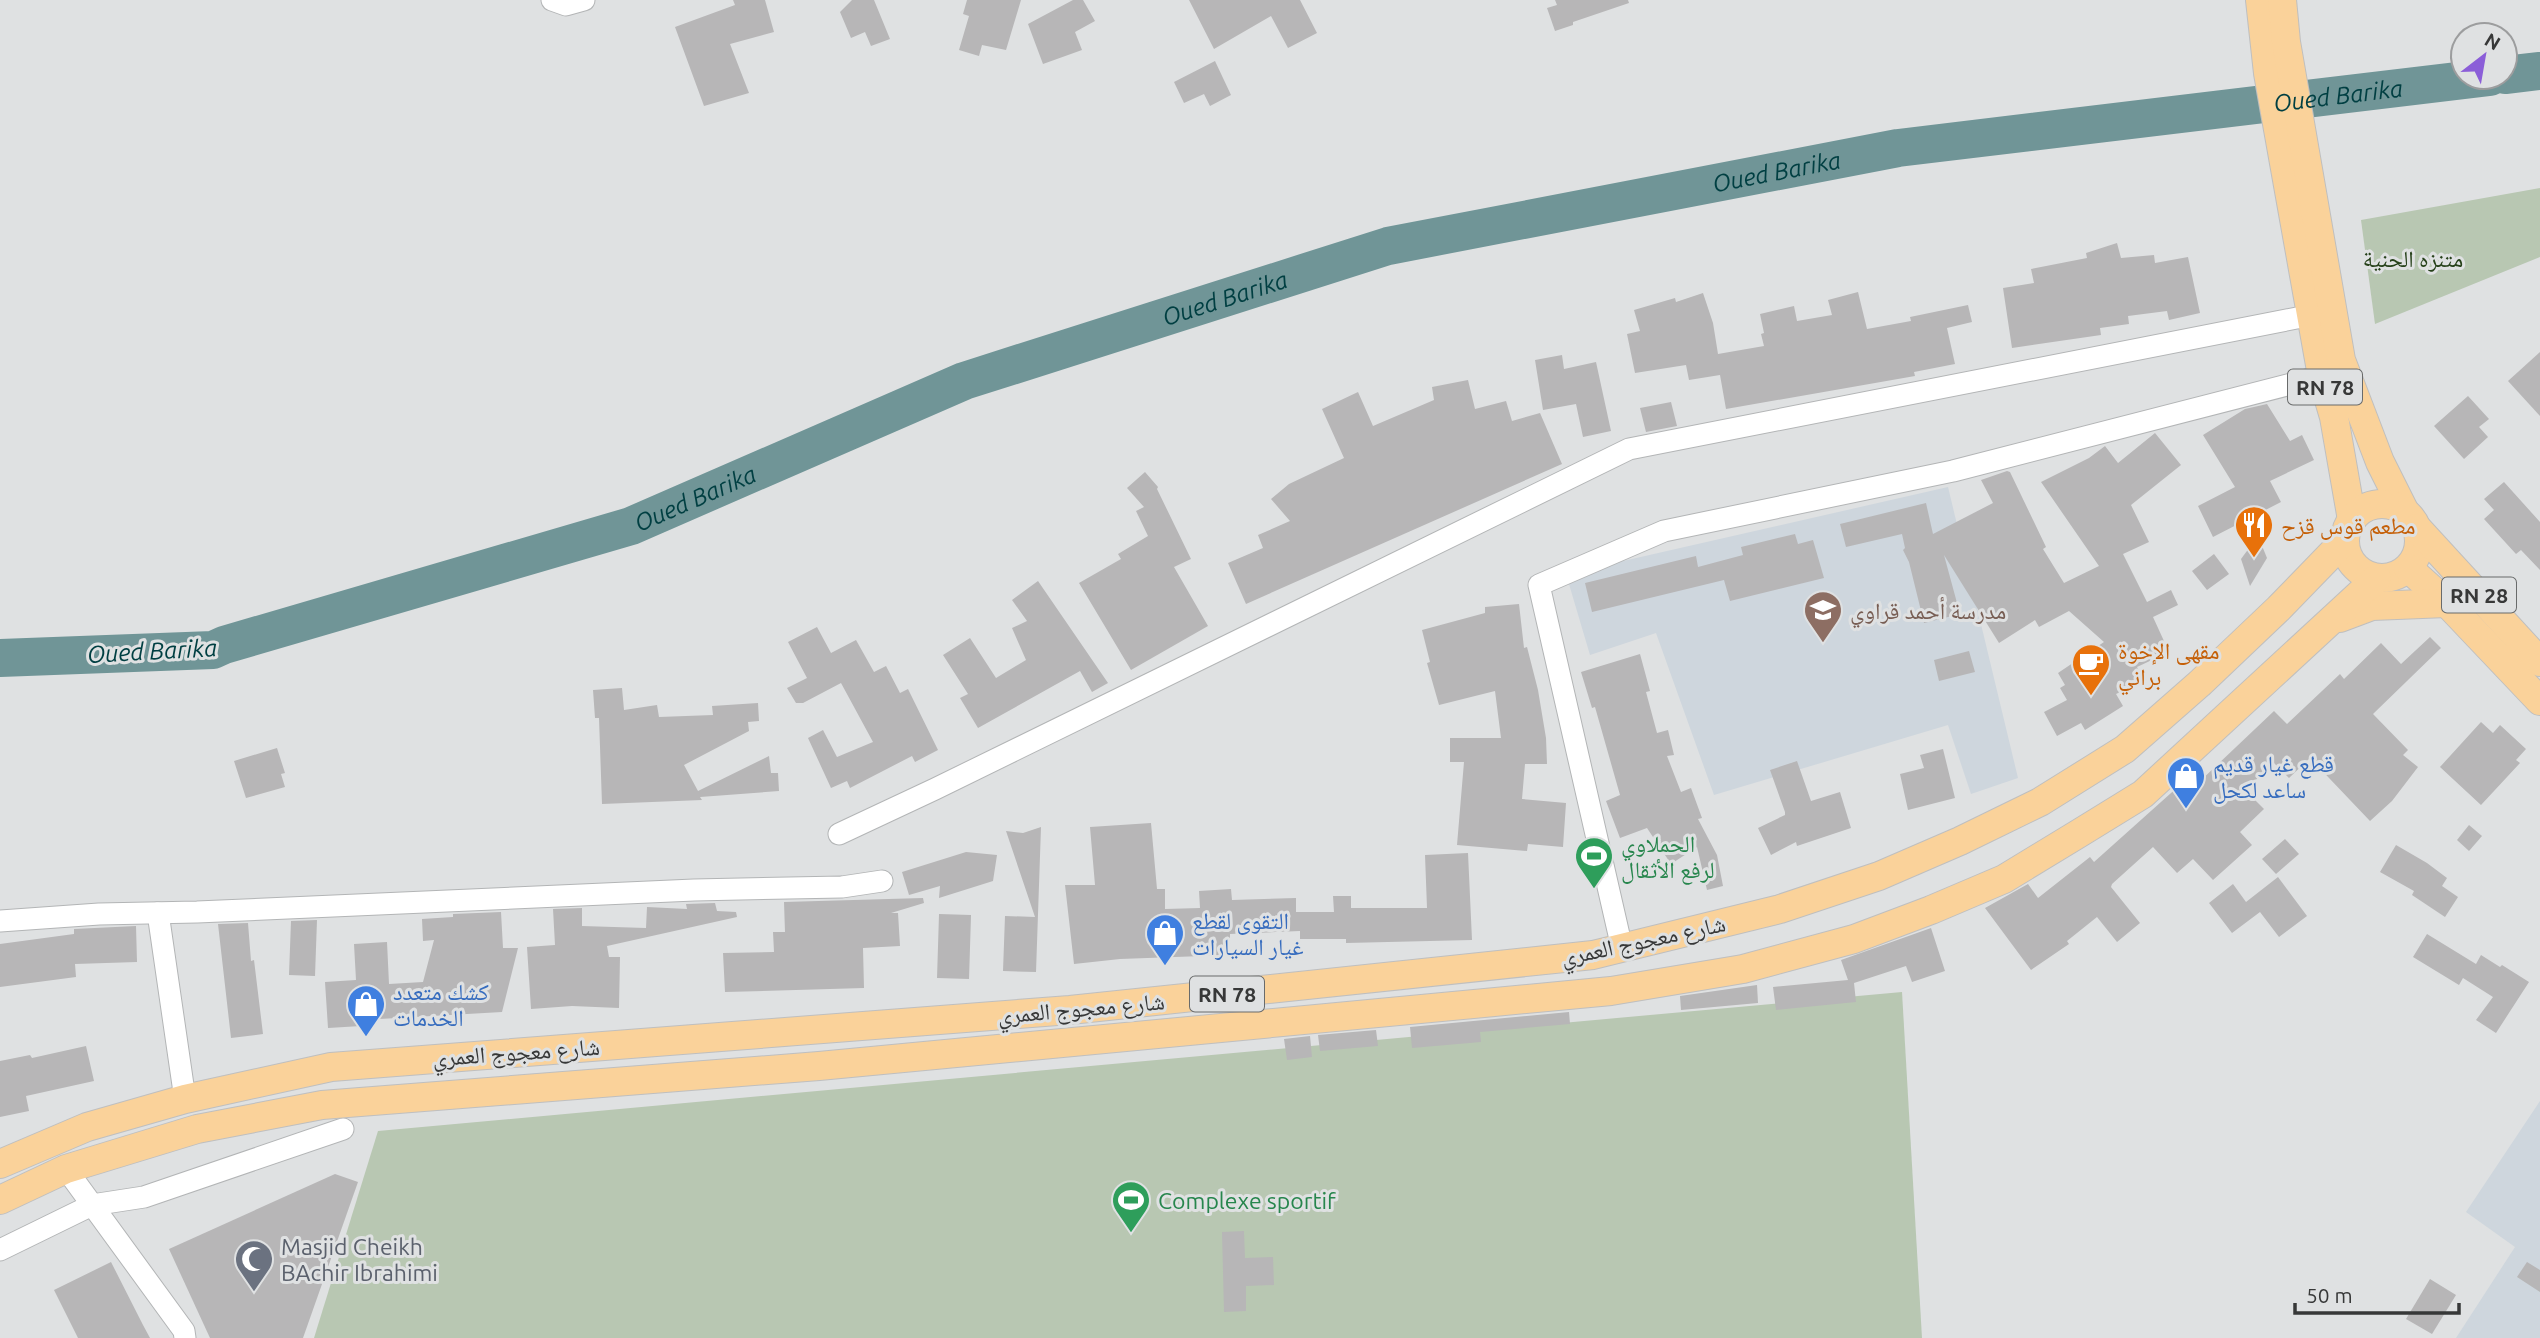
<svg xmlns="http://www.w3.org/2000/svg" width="2540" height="1338" font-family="Ubuntu,'Noto Naskh Arabic',sans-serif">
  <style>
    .built { fill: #ced6dd }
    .green { fill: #b8c7b2 }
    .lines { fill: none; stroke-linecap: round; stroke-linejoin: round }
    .river { stroke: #709597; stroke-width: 38 }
    .building { fill: #b7b6b7 }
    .minor-casing { stroke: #b3b5b6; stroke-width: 23 }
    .major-casing { stroke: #bfbfbf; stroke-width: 30 }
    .minor { stroke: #fff; stroke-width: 21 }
    .major { stroke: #fad29a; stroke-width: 28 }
    .labels { text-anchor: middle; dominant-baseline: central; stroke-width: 6; stroke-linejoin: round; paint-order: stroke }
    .shield { fill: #dfe1e2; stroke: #696b6b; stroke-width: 2 }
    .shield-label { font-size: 21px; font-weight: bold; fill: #373838 }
    .park-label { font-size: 23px; fill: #26411a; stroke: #dfe1e2 }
    .food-label { font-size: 23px; fill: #c56008; stroke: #dfe1e2; text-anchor: start }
    .education-label { font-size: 23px; fill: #785e54; stroke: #dfe1e2; text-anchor: start }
    .shop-label { font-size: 23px; fill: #366cbe; stroke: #dfe1e2; text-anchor: start }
    .leisure-label { font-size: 23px; fill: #27864d; stroke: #dfe1e2; text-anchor: start }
    .street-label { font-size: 23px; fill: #373838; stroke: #dfe1e2 }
    .worship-label { font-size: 23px; fill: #5b616d; stroke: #dfe1e2; text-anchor: start }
    .water-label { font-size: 24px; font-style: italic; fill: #003f42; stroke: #dfe1e2 }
  </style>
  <rect width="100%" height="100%" fill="#dfe1e2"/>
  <!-- built -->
  <g class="built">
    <path d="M1948 487 2018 778 1971 794 1948 725 1714 795 1656 633 1590 655 1566 574Z"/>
    <path d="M2540 1101V1338H2456L2515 1247 2466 1212Z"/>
  </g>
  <!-- green -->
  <g class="green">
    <path d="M2540 188V257L2375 324 2361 220Z"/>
    <path d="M1902 992 1922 1338H314L378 1131Z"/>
  </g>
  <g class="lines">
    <!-- river -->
    <g class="river">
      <path d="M2505 75 2540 71"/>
      <path id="s1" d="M0 658 213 650 224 645 631 526 964 381 1388 246 1898 148 2490 77"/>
    </g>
  </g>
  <!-- building -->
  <g class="building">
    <path d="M733 0H765L774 32 730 44 749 93 704 106 675 27 735 5Z"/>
    <path d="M852 0H874L890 39 871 46 865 32 851 38 840 12Z"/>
    <path d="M967 0H1021L1006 50 982 45 979 56 959 50 969 16 963 14Z"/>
    <path d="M1073 0H1083L1095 21 1075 32 1082 50 1043 64 1028 24Z"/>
    <path d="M1189 0H1300L1317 33 1288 48 1271 16 1214 49Z"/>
    <path d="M1555 0H1628L1629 3 1573 22V25L1555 31 1547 8 1557 5Z"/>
    <path d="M1215 61 1231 95 1210 106 1204 94 1184 103 1174 82Z"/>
    <path d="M2117 243 2121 258 2154 255 2155 263 2188 257 2200 313 2169 320 2167 311 2128 316 2129 324 2100 328 2101 335 2012 348 2003 288 2034 283 2031 269 2087 258 2086 253Z"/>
    <path d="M1858 292 1867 329 1911 321 1910 317 1968 305 1972 322 1947 328 1955 364 1914 372 1915 376 1726 409 1720 375 1689 380 1686 365 1635 373 1627 334 1640 331 1634 310 1675 298 1676 302 1703 293 1713 323 1718 354 1764 346 1761 334 1764 333 1760 314 1794 306 1797 321 1832 315 1828 300Z"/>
    <path d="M2540 352V416L2508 381Z"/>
    <path d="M1562 355 1564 369 1596 362 1611 431 1583 437 1576 404 1543 410 1535 360Z"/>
    <path d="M1468 380 1475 409 1506 401 1512 421 1540 413 1562 464 1246 604 1228 563 1263 548 1258 535 1290 521 1271 499 1289 484 1344 458 1322 409 1358 392 1373 426 1434 400 1432 387Z"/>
    <path d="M2468 396 2489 419 2479 427 2488 437 2464 459 2434 426Z"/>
    <path d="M1671 402 1677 426 1646 432 1640 408Z"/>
    <path d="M2267 404 2290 441 2302 435 2314 460 2270 481 2281 502 2213 537 2198 506 2235 487 2203 435 2245 409Z"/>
    <path d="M2155 433 2181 465 2131 505 2149 542 2123 554 2147 602 2171 590 2178 605 2153 617 2169 652 2137 667 2144 681 2116 694 2123 706 2085 730 2081 723 2057 736 2044 712 2067 700 2060 688 2065 685 2058 673 2104 642 2069 611 2039 627 2035 620 1999 643 1944 555 1960 614 1924 623 1909 562 1903 550 1905 548 1902 534 1846 547 1840 524 1926 503 1933 534 1993 503 1981 480 2007 471 2010 472 2046 547 2043 549 2064 583 2099 566 2041 482 2089 458 2105 446 2118 463Z"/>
    <path d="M1145 472 1158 487 1157 489 1191 559 1174 567 1208 626 1131 670 1079 583 1121 559 1118 554 1148 536 1136 511 1144 507 1127 488Z"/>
    <path d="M2504 482 2540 522V570L2521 550 2516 554 2484 519 2494 510 2484 499Z"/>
    <path d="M1795 534 1798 544 1813 540 1824 578 1730 601 1724 580 1592 612 1585 583 1696 556 1698 567 1743 555 1741 547Z"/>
    <path d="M2258 536 2267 558 2250 586 2241 559Z"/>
    <path d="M2214 554 2229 574 2207 590 2192 571Z"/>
    <path d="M1038 581 1108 683 1092 692 1080 671 978 728 960 698 968 694 943 655 970 638 996 678 1026 660 1012 628 1027 621 1012 600Z"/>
    <path d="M1519 604 1524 648 1527 647 1538 690 1546 738 1547 764H1525L1522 799 1566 803 1563 847 1528 844 1527 851 1457 845 1464 762H1450V738H1501L1495 691 1439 705 1427 663 1430 662 1422 630 1485 613V607Z"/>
    <path d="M817 627 831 653 856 640 874 672 886 666 900 693 908 689 938 750 915 762 912 756 850 788 847 781 831 788 808 738 823 730 837 757 873 742 841 683 803 703H796L787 688 807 678 788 642Z"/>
    <path d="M2430 637 2441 648 2373 714 2408 750 2403 755 2418 767 2392 801 2370 821 2310 758 2289 778 2274 763 2245 790 2264 809 2240 832 2252 845 2213 880 2193 859 2177 873 2153 847 2112 884 2111 887 2140 923 2117 942 2097 917 2067 941 2069 944 2031 970 1985 908 2028 884 2038 898 2090 857 2094 862 2190 776 2197 784 2274 711 2287 724 2340 674 2344 679 2381 643 2401 664Z"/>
    <path d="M1969 651 1975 672 1939 681 1934 660Z"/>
    <path d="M1640 654 1650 691 1646 692 1657 733 1668 730 1674 755 1667 756 1681 792 1691 788 1702 818 1698 819 1717 855 1723 886 1707 890 1697 847 1671 864 1647 828 1620 838 1606 801 1620 795 1595 707 1592 708 1581 672Z"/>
    <path d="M622 688 624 710 657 705 659 717 713 715 712 706 758 703 759 721 748 722 749 731 684 765 698 791 769 756 771 773H778L779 791 700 797 702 800 602 804 599 718H595L593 690Z"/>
    <path d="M2481 722 2493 733 2500 725 2526 749 2516 760 2520 763 2481 805 2440 767Z"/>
    <path d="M277 748 285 773 281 774 285 787 246 798 234 761Z"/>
    <path d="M1943 749 1955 798 1908 810 1900 774 1924 768 1920 755Z"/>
    <path d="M1797 761 1811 801 1840 792 1851 828 1797 846 1796 842 1771 855 1758 828 1785 815V812L1770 770Z"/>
    <path d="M1151 823 1157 889H1165V909L1200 908 1199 891 1231 889 1232 900 1296 898V912H1334L1333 896H1351V908H1427L1425 855 1468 853 1472 940 1346 943V939H1300V931L1230 934V955L1120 959 1074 964 1065 885H1095L1090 827Z"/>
    <path d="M2469 825 2482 836 2469 851 2457 840Z"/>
    <path d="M1041 827 1036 972 1003 971 1005 916 1035 917 1006 831 1023 833Z"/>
    <path d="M2285 839 2299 854 2276 874 2262 859Z"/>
    <path d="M2396 845 2427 863 2447 878 2442 886 2458 897 2445 917 2412 895 2414 891 2380 872Z"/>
    <path d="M966 852 997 855 993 881 939 898 940 886 909 895 902 872Z"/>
    <path d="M2278 877 2307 916 2279 937 2260 912 2232 933 2209 903 2233 884 2246 902Z"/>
    <path d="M923 898 924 903 891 913H898L900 946 863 948 864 988 725 992 723 953 774 952 773 932H785L784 902Z"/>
    <path d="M715 903 717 911 736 912 737 917 607 946 609 957H620L619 1008 572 1006 531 1009 527 947 555 945 553 909 582 908V926L646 928 647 907 687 909 686 904Z"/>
    <path d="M501 912 503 948H518L502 1012 362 1020 361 1026 328 1028 325 982 356 980 354 944 387 942 389 984 423 982 434 940 423 941 422 919 453 917V914Z"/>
    <path d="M939 914 971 915 969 979 937 978Z"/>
    <path d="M317 920 315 976 289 975 291 921Z"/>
    <path d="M248 923 251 961 254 960 263 1034 231 1038 218 924Z"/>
    <path d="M136 926 137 962 75 964 76 977 0 987V944L74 934V929Z"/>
    <path d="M1931 928 1945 971 1912 982 1906 966 1854 983 1856 1002 1776 1010 1773 987 1848 980 1841 960Z"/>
    <path d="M2427 934 2476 964 2481 955 2500 967 2502 965 2529 982 2496 1033 2476 1020 2493 997 2463 978 2459 985 2413 957Z"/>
    <path d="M1757 985 1758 1003 1681 1010 1680 996Z"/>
    <path d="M1569 1012 1570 1024 1480 1032 1481 1042 1412 1048 1410 1027Z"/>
    <path d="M1376 1030 1378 1046 1320 1051 1318 1035Z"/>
    <path d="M1310 1036 1312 1057 1287 1060 1284 1039Z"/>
    <path d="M86 1046 94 1081 26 1096 29 1111 0 1117V1061L30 1055 32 1058Z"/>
    <path d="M335 1174 358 1182 303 1338H210L169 1249Z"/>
    <path d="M1244 1231 1245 1258 1273 1257 1274 1285 1246 1286V1311L1224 1312 1222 1232Z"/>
    <path d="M111 1262 143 1325 150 1338H78L54 1290Z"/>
    <path d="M2527 1262 2540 1270V1292L2517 1277Z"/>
    <path d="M2430 1279 2456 1295 2432 1334 2406 1319Z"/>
  </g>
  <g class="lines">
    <defs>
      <g id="minor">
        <path d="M552 0 566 5 584 0"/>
        <path d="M839 834 935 789 1629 449 2312 315"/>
        <path d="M158 913 185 1099"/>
        <path d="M0 921 99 914 197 912 694 890 842 887 882 881"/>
        <path d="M1622 948 1539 585 1664 531 1953 471 2322 376"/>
        <path d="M66 1169 184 1331 185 1338"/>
        <path d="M0 1250 92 1205 144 1197 343 1129"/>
      </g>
      <g id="major">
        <path d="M2260 0 2268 73 2322 376 2334 417 2352 520"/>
        <path d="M2282 0 2286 42 2341 360 2380 462 2405 512"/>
        <circle cx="2382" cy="541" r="37"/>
        <path d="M2417 528 2540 662"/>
        <path d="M2408 568 2447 603 2540 701"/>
        <path d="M2340 618 2372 606 2447 603"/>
        <path d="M0 1164 87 1127 185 1099 331 1067 1070 1010 1593 955 1780 909 1879 876 1960 841 2040 802 2125 749 2199 684 2279 608 2345 540"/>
        <path d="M0 1200 66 1169 197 1129 322 1105 819 1066 1611 991 1743 969 1854 939 1931 910 2004 879 2078 834 2143 794 2377 578"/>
      </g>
    </defs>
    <!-- minor casing -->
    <use href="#minor" class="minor-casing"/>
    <!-- major casing -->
    <use href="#major" class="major-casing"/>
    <!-- minor -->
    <use href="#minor" class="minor"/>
    <!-- major -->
    <use href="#major" class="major"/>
  </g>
  <!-- icons -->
  <defs>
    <symbol id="restaurant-pin" viewBox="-11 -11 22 30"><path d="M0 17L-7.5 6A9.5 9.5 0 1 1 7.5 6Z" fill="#e8710a" stroke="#dfe1e2"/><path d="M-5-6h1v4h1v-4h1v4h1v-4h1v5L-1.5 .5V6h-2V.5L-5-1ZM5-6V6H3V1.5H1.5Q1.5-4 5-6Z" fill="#fff"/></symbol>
    <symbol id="school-pin" viewBox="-11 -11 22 30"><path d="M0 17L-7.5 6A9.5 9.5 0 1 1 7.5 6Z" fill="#8d6e63" stroke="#dfe1e2"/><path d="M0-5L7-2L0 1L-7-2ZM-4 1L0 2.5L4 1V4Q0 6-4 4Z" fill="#fff"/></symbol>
    <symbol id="cafe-pin" viewBox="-11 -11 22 30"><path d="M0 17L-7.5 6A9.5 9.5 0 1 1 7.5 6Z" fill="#e8710a" stroke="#dfe1e2"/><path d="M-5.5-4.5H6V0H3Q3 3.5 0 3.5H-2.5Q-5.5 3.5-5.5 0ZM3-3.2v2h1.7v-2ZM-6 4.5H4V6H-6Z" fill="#fff"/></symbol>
    <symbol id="shop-pin" viewBox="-11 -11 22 30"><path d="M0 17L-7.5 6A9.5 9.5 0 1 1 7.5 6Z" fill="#3f7fe0" stroke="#dfe1e2"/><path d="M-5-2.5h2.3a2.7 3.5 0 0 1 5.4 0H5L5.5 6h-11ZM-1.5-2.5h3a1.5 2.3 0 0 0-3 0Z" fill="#fff"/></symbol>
    <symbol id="stadium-pin" viewBox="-11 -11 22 30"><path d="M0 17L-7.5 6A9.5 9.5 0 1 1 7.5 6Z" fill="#2e9e5b" stroke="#dfe1e2"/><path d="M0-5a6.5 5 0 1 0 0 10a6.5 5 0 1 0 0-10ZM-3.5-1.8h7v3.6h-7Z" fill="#fff"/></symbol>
    <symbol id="mosque-pin" viewBox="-11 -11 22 30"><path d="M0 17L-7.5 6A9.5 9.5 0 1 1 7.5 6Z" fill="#6b7280" stroke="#dfe1e2"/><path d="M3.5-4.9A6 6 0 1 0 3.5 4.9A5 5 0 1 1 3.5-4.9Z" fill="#fff"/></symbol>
  </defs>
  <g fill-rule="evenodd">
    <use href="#restaurant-pin" x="2232" y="503" width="44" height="60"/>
    <use href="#school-pin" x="1801" y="588" width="44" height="60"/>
    <use href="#cafe-pin" x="2069" y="641" width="44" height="60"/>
    <use href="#shop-pin" x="2164" y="754" width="44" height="60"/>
    <use href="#stadium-pin" x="1572" y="834" width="44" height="60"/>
    <use href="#shop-pin" x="1143" y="911" width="44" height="60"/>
    <use href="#shop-pin" x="344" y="982" width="44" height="60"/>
    <use href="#stadium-pin" x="1109" y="1178" width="44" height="60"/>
    <use href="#mosque-pin" x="232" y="1237" width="44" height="60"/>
  </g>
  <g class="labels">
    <!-- shield labels -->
    <g class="shield">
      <rect x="2288" y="369.5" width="74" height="35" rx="5"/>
      <rect x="2442" y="577.5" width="74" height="35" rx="5"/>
      <rect x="1190" y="976.5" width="74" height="35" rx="5"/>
    </g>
    <g class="shield-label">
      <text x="2325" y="387">RN 78</text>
      <text x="2479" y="595">RN 28</text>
      <text x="1227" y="994">RN 78</text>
    </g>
    <!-- park labels -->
    <g class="park-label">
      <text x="2413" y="258">متنزه الحنية</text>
    </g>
    <!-- food labels -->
    <g class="food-label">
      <text x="2281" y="525">مطعم قوس قزح</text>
      <text x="2118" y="650">مقهى الإخوة<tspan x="2118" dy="26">براني</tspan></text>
    </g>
    <!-- education labels -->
    <g class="education-label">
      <text x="1850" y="610">مدرسة أحمد قراوي</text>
    </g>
    <!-- shop labels -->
    <g class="shop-label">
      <text x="2213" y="763">قطع غيار قديم<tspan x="2213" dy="26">ساعد لكحل</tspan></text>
      <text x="1192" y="920">التقوى لقطع<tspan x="1192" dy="26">غيار السيارات</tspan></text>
      <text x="393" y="991">كشك متعدد<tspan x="393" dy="26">الخدمات</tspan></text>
    </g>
    <!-- leisure labels -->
    <g class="leisure-label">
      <text x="1621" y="843">الحملاوي<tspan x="1621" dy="26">لرفع الأثقال</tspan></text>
      <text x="1158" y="1200">Complexe sportif</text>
    </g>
    <!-- street labels -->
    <g class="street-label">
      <text transform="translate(1643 940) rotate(-12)">شارع معجوج العمري</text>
      <text transform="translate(1081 1008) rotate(-5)">شارع معجوج العمري</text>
      <text transform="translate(516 1052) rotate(-4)">شارع معجوج العمري</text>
    </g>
    <!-- worship labels -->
    <g class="worship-label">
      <text x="281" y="1246">Masjid Cheikh<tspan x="281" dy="26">BAchir Ibrahimi</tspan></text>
    </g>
    <!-- water labels -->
    <g class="water-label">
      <text stroke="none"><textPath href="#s1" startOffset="2420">Oued Barika</textPath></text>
      <text stroke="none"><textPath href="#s1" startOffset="1853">Oued Barika</textPath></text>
      <text stroke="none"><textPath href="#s1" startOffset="1286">Oued Barika</textPath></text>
      <text stroke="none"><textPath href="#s1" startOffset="719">Oued Barika</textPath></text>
      <text transform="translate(152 651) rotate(-3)">Oued Barika</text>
    </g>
  </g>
  <!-- north arrow -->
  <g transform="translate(2484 56) rotate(31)"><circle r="33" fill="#dfe1e2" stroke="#9c9d9e" stroke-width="2"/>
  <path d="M0-5L12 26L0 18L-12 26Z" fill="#8b5ed8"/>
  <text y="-10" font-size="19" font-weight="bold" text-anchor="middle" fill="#373838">N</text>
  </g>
  <!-- scale -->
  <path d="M2295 1303v10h164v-10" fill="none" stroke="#373838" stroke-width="3.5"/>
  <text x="2306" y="1303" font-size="21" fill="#373838" stroke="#dfe1e2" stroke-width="5" paint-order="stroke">50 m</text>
</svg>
